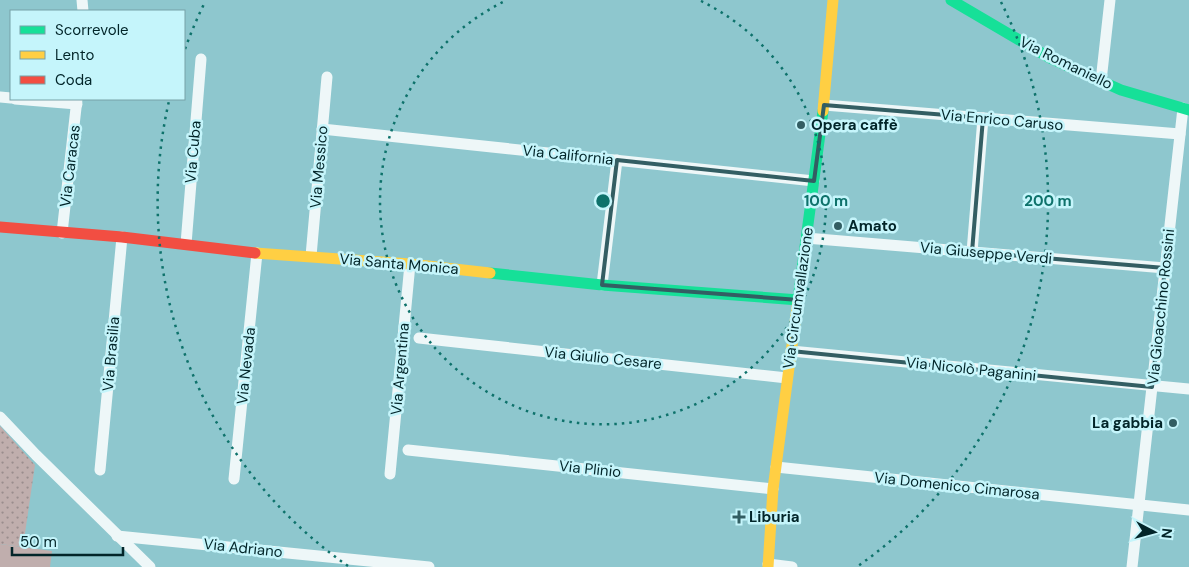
<svg xmlns="http://www.w3.org/2000/svg" width="1189" height="567" font-family="'DM Sans',sans-serif">
  <style>
    .grass { fill: #c0aead }
    .garden { fill: url(#garden-dots) }
    .lines { fill: none; stroke-linecap: round; stroke-linejoin: round }
    .street { stroke: #eef7f8; stroke-width: 11 }
    .fast { stroke: #16e098; stroke-width: 11 }
    .slow { stroke: #ffcf43; stroke-width: 11 }
    .jam { stroke: #f24e42; stroke-width: 11 }
    .marked { fill: none; stroke: #335e63; stroke-width: 4; stroke-linejoin: round }
    .ring { fill: none; stroke: #0e726b; stroke-width: 2.5; stroke-dasharray: 2.5 5 }
    .poi-dot { fill: #335e63; stroke: #c5f5fb; stroke-width: 2 }
    .labels { text-anchor: middle; dominant-baseline: central; stroke-width: 5; stroke-linejoin: round; paint-order: stroke }
    .street-label { font-size: 15px; fill: #022529; stroke: #c5f5fb }
    .poi-label { font-size: 15px; font-weight: bold; fill: #022529; stroke: #c5f5fb; text-anchor: start }
    .centre { fill: #0e726b; stroke: #c5f5fb; stroke-width: 2.5 }
    .ring-label { font-size: 15px; text-anchor: middle; font-weight: bold; fill: #0e726b; stroke: #c5f5fb; stroke-width: 5; stroke-linejoin: round; paint-order: stroke }
  </style>
  <defs>
    <pattern id="garden-dots" width="8" height="8" patternUnits="userSpaceOnUse" patternTransform="scale(1.25)"><rect width="8" height="8" fill="#c0aead"/><path d="M2 2h.1M6 6h.1" fill="none" stroke="#9a8d8d" stroke-width="1.8" stroke-linecap="round"/></pattern>
  </defs>
  <rect width="100%" height="100%" fill="#8ec7ce"/>
  <!-- grass -->
  <path class="grass" d="M0 544 52 551 50 567H0Z"/>
  <!-- garden -->
  <path class="garden" d="M0 426 35 465 23 547 0 544Z"/>
  <g class="lines">
    <!-- street -->
    <g class="street">
      <path d="M82 0 83 11"/>
      <path d="M1101 81 1110 0"/>
      <path d="M0 97 11 98"/>
      <path d="M15 99 77 104"/>
      <path d="M824 105 1180 134"/>
      <path d="M322 129 814 181"/>
      <path d="M62 233 77 99"/>
      <path d="M806 238 1165 268"/>
      <path d="M186 244 201 59"/>
      <path d="M972 252 983 118"/>
      <path d="M311 256 327 77"/>
      <path d="M602 285 617 160"/>
      <path d="M419 338 787 378"/>
      <path d="M791 351 1189 389"/>
      <path d="M0 417 36 455 150 567"/>
      <path d="M408 450 773 489"/>
      <path d="M776 467 1189 510"/>
      <path d="M100 470 122 237"/>
      <path d="M390 474 410 264"/>
      <path d="M234 479 257 253"/>
      <path d="M117 536 429 567"/>
      <path d="M768 564 792 567"/>
      <path d="M1132 567 1183 108"/>
    </g>
    <!-- fast -->
    <g class="fast">
      <path d="M951 0 1050 58 1121 90 1189 110"/>
      <path d="M490 273 602 285 799 300"/>
      <path d="M798 300 823 111"/>
    </g>
    <!-- slow -->
    <g class="slow">
      <path d="M823 111 833 0"/>
      <path d="M255 253 410 264 490 273"/>
      <path d="M768 567 773 489 798 300"/>
    </g>
    <!-- jam -->
    <path class="jam" d="M0 227 122 237 255 253"/>
  </g>
  <!-- marked area -->
  <path class="marked" d="M824 105 983 118 972 252 1165 268 1152 387 791 351 799 300 602 285 617 160 814 181Z"/>
  <!-- distance rings -->
  <g class="ring">
    <path d="M701 1A223 223 0 1 1 505 1"/>
    <path d="M348 566A445 445 0 0 1 169 101M185 49A445 445 0 0 1 205 2M1001 2A445 445 0 0 1 858 566"/>
  </g>
  <!-- markers -->
  <g class="poi-dot">
    <circle cx="801" cy="125" r="5"/>
    <circle cx="838" cy="226" r="5"/>
    <circle cx="1173" cy="423" r="5"/>
    <path d="M736.5 509.5h5v5h5v5h-5v5h-5v-5h-5v-5h5z"/>
  </g>
  <g class="labels">
    <!-- street labels -->
    <g class="street-label">
      <text transform="translate(1066 63) rotate(26)">Via Romaniello</text>
      <text transform="translate(1002 120) rotate(5)">Via Enrico Caruso</text>
      <text transform="translate(193 152) rotate(-85)">Via Cuba</text>
      <text transform="translate(568 155) rotate(6)">Via California</text>
      <text transform="translate(70 166) rotate(-83)">Via Caracas</text>
      <text transform="translate(319 167) rotate(-85)">Via Messico</text>
      <text transform="translate(986 253) rotate(5)">Via Giuseppe Verdi</text>
      <text transform="translate(399 264) rotate(5)">Via Santa Monica</text>
      <text transform="translate(798 298) rotate(-82)">Via Circumvallazione</text>
      <text transform="translate(1161 307) rotate(-84)">Via Gioacchino Rossini</text>
      <text transform="translate(111 354) rotate(-85)">Via Brasilia</text>
      <text transform="translate(603 358) rotate(6)">Via Giulio Cesare</text>
      <text transform="translate(246 366) rotate(-84)">Via Nevada</text>
      <text transform="translate(400 369) rotate(-85)">Via Argentina</text>
      <text transform="translate(971 369) rotate(6)">Via Nicolò Paganini</text>
      <text transform="translate(590 469) rotate(6)">Via Plinio</text>
      <text transform="translate(957 486) rotate(6)">Via Domenico Cimarosa</text>
      <text transform="translate(243 548) rotate(6)">Via Adriano</text>
    </g>
    <!-- poi labels -->
    <g class="poi-label">
      <text x="811" y="125">Opera caffè</text>
      <text x="848" y="226">Amato</text>
      <text x="1163" y="423" text-anchor="end">La gabbia</text>
      <text x="749" y="517">Liburia</text>
    </g>
  </g>
  <circle cx="603" cy="201" r="8" class="centre"/>
  <g class="ring-label">
    <text x="826" y="206">100 m</text>
    <text x="1048" y="206">200 m</text>
  </g>
  <!-- legend -->
  <rect x="10" y="10" width="175" height="90" fill="#c5f5fb" stroke="#77a2a7"/>
  <rect x="20" y="26" width="25" height="8" fill="#16e098" stroke="#77a2a7"/>
  <text x="55" y="35" font-size="15" fill="#022529">Scorrevole</text>
  <rect x="20" y="51" width="25" height="8" fill="#ffcf43" stroke="#77a2a7"/>
  <text x="55" y="60" font-size="15" fill="#022529">Lento</text>
  <rect x="20" y="76" width="25" height="8" fill="#f24e42" stroke="#77a2a7"/>
  <text x="55" y="85" font-size="15" fill="#022529">Coda</text>
  <!-- north arrow -->
  <g transform="translate(1154 532) rotate(96)" stroke="#c5f5fb" stroke-width="4" paint-order="stroke">
  <path d="M0-4L9 19L0 12L-9 19Z" fill="#022529"/>
  <text y="-8" font-size="14" font-weight="bold" text-anchor="middle" fill="#022529">N</text>
  </g>
  <!-- scale -->
  <path d="M12 547v8h111v-8" fill="none" stroke="#022529" stroke-width="2.5"/>
  <text x="20" y="547" font-size="15" fill="#022529" stroke="#c5f5fb" stroke-width="4" paint-order="stroke">50 m</text>
</svg>
